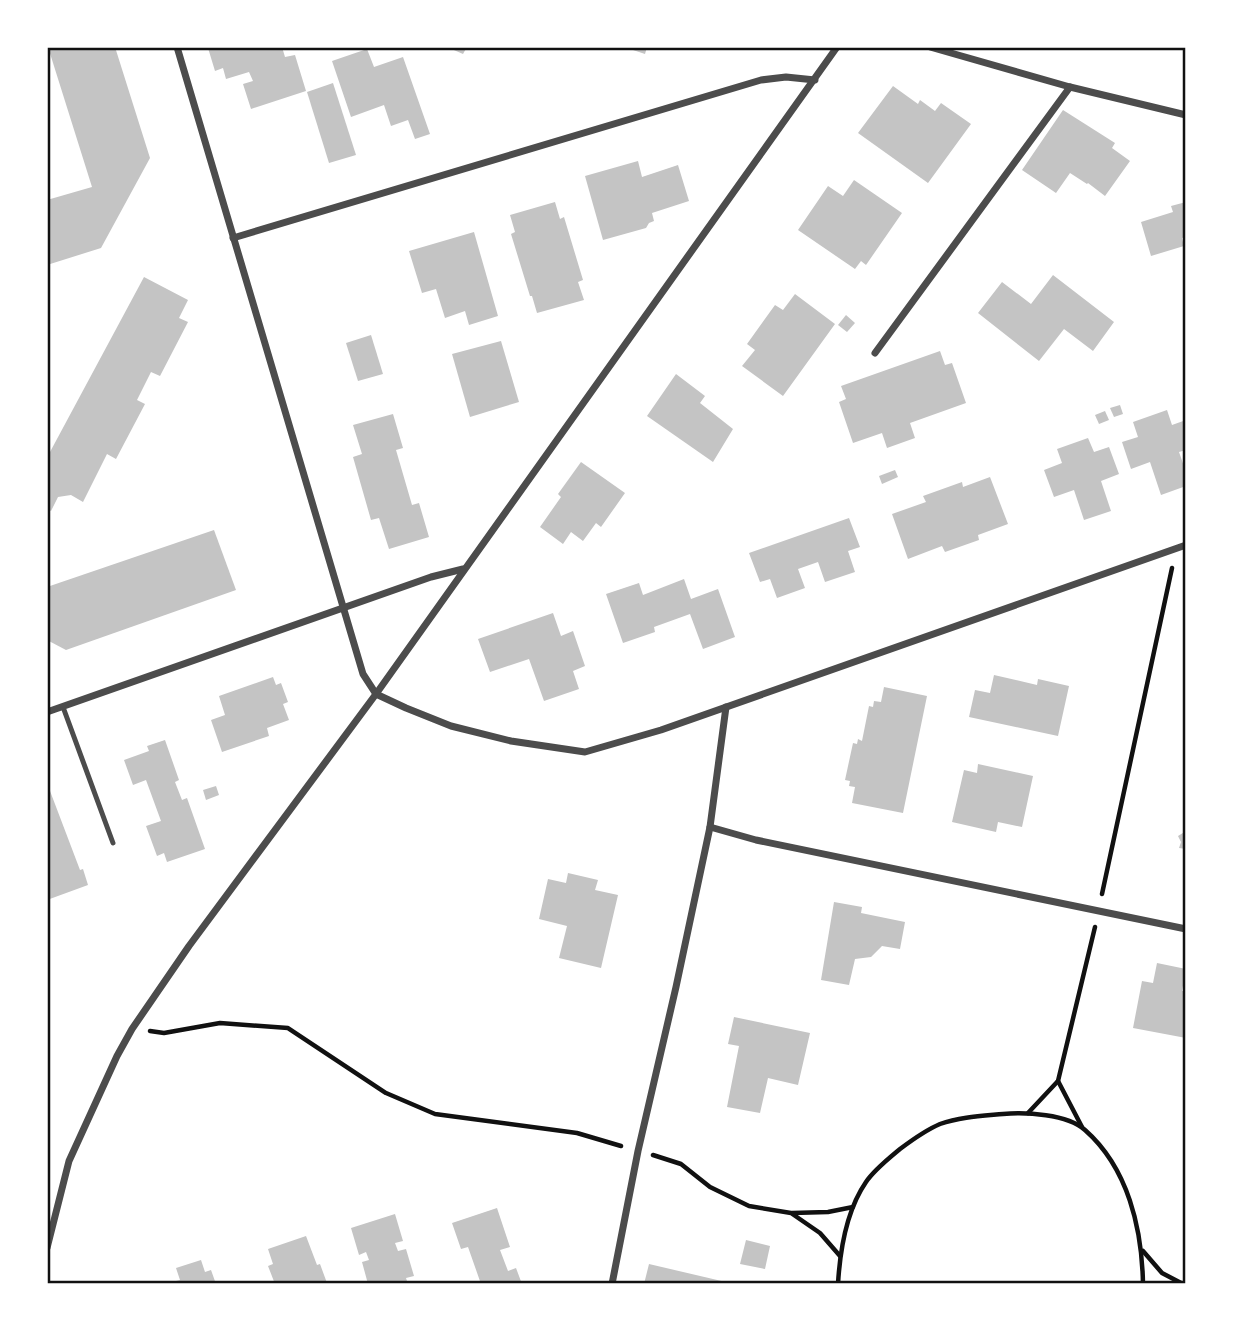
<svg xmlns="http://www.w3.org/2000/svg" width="1233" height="1331" font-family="'Nunito Sans',sans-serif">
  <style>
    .building { fill: #c4c4c4 }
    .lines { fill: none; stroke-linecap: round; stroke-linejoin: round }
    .path { stroke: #111; stroke-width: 4.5 }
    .service { stroke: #4c4c4c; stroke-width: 5 }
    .minor { stroke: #4c4c4c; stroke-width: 7 }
    .neatline { fill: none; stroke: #111; stroke-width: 2.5 }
  </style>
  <rect width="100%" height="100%" fill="#fff"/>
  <!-- building -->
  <g class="building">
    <path d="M48 47H115L150 158 101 248 47 265V200L92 187Z"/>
    <path d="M211 47H282L285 57 295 55 306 91 251 109 243 84 253 81 249 72 226 79 223 68 215 71 208 48Z"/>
    <path d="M447 47H467L463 54Z"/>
    <path d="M624 47H647L645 54Z"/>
    <path d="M367 49 374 67 403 57 430 134 415 139 408 120 391 126 384 105 351 117 332 61Z"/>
    <path d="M333 83 356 155 329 163 307 92Z"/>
    <path d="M893 86 918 104 920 100 935 111 941 103 971 124 928 183 858 133Z"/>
    <path d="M1063 110 1115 143 1112 148 1130 161 1105 196 1088 183 1087 184 1070 173 1056 193 1022 170Z"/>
    <path d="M638 161 642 177 678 165 689 201 652 213 654 221 649 223 646 228 603 240 585 176Z"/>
    <path d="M854 180 902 213 866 265 861 261 855 269 798 230 828 186 843 196Z"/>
    <path d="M555 202 560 219 564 217 583 280 578 282 584 300 537 313 532 296H530L511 234 515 232 510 215Z"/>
    <path d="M1186 202V237L1182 238 1184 246 1151 256 1141 222 1173 212 1171 206Z"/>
    <path d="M474 232 498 316 469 325 465 311 445 318 436 289 422 293 409 251Z"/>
    <path d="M1053 275 1114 322 1093 351 1064 329 1039 361 978 313 1002 282 1031 304Z"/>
    <path d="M144 277 188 300 179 318 188 322 160 376 151 372 137 400 145 404 116 459 107 454 83 502 71 495 58 497 51 511 47 509V451L50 452Z"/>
    <path d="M795 294 835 324 783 396 742 366 755 350 747 344 775 305 783 310Z"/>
    <path d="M846 315 855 323 847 332 838 325Z"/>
    <path d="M371 335 383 374 358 381 346 343Z"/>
    <path d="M501 341 519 402 470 417 452 354Z"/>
    <path d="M940 351 945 365 952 363 966 403 910 423 915 438 887 448 882 433 853 443 839 402 846 399 841 386Z"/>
    <path d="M676 374 705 396 700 403 733 429 713 462 647 416Z"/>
    <path d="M1120 405 1123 414 1114 417 1110 408Z"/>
    <path d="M1167 410 1172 425 1186 420V450L1179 452 1186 472V486L1161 495 1150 462 1131 469 1122 442 1138 437 1133 422Z"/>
    <path d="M1105 411 1109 420 1099 424 1095 415Z"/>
    <path d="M393 414 403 448 396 450 412 505 419 503 429 537 389 549 379 518 371 520 353 457 362 454 353 425Z"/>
    <path d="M1088 438 1094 452 1109 447 1119 474 1101 481 1111 511 1084 520 1074 490 1054 497 1044 470 1062 463 1057 449Z"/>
    <path d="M581 462 625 493 601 527 596 523 583 541 571 532 563 544 540 527 561 497 558 494Z"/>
    <path d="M895 470 898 477 882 484 879 476Z"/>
    <path d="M990 477 1008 524 978 535 979 540 945 552 942 546 908 559 892 514 926 502 923 496 962 482 963 487Z"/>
    <path d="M849 518 860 547 848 551 855 572 825 582 818 562 798 569 805 588 777 598 770 579 760 582 749 553Z"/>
    <path d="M214 530 236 590 66 650 47 640V587Z"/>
    <path d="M684 579 691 599 718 589 735 637 703 649 690 614 654 627 655 632 623 643 606 594 639 583 643 595Z"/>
    <path d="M553 613 561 636 573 631 585 666 573 671 579 689 544 701 529 659 490 672 478 639Z"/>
    <path d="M994 675 1037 685 1038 679 1069 686 1058 736 969 717 975 690 990 693Z"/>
    <path d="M273 677 276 685 281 683 288 702 283 704 289 720 267 728 269 736 222 752 211 720 225 715 219 696Z"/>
    <path d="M884 687 927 696 903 813 852 803 855 787 849 786 850 781 845 780 853 743 857 744 858 739 862 741 869 706 873 707 874 701 881 702Z"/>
    <path d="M165 740 179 780 175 782 182 800 187 798 205 849 167 862 164 853 157 856 146 826 161 821 146 780 133 785 124 760 149 751 147 746Z"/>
    <path d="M978 764 1033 776 1022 827 998 822 996 832 952 822 964 770 977 773Z"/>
    <path d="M47 783 80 870 83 869 88 885 47 900Z"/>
    <path d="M216 786 219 795 206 800 203 790Z"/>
    <path d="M1186 831V849L1179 848 1181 842 1178 836Z"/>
    <path d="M568 873 598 880 595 890 618 895 601 968 559 958 567 926 539 919 548 879 566 883Z"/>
    <path d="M834 902 862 907 861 913 905 922 900 949 882 946 871 957 855 959 849 985 821 980Z"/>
    <path d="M1157 963 1186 969 1182 991H1186V1038L1133 1028 1142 981 1153 983Z"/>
    <path d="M734 1017 810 1033 798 1085 768 1078 760 1113 727 1107 739 1046 728 1044Z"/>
    <path d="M497 1208 510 1247 500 1250 508 1271 516 1268 522 1284H481L468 1247 461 1249 452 1223Z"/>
    <path d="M395 1214 403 1241 395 1243 398 1251 406 1249 414 1276 406 1278 408 1284H368L362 1262 369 1260 366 1252 359 1255 351 1228Z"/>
    <path d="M306 1236 317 1265 320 1264 327 1283 275 1284 268 1266 273 1264 268 1249Z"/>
    <path d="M746 1240 770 1246 765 1269 740 1264Z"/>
    <path d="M201 1260 205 1272 211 1270 216 1284H177L176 1281 180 1280 176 1268Z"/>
    <path d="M649 1264 730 1283V1284H644Z"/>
  </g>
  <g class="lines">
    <!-- path -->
    <g class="path">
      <path d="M1102 894 1172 568"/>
      <path d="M150 1031 164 1033 220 1023 288 1028 386 1093 435 1114 577 1133 621 1146"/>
      <path d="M1058 1081 1082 1127"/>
      <path d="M1028 1113 1058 1081 1095 927"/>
      <path d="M653 1155 681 1164 710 1187 749 1206 791 1213 820 1233 840 1256"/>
      <path d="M792 1213 828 1212 853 1207"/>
      <path d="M1143 1251 1162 1273 1183 1284"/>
      <path d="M838 1284C840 1250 846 1211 866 1182 874 1170 888 1159 900 1149 912 1140 926 1130 940 1124 960 1117 982 1116 1003 1114 1026 1112 1067 1114 1085 1130 1128 1168 1142 1228 1143 1284"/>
    </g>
    <!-- service -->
    <path class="service" d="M63 707 113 843"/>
    <!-- minor -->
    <g class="minor">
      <path d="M177 47 363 674 376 694 406 708 451 726 511 741 585 752 661 730 1186 545"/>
      <path d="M930 47 1070 87 1186 115"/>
      <path d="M233 238 761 80 786 77 815 80"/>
      <path d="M875 353 1070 87"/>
      <path d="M47 712 431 577 463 569"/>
      <path d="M710 827 756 840 1186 929"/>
      <path d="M47 1248 69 1161 117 1056 132 1029 189 946 376 694 837 47"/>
      <path d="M612 1284 638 1151 676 987 710 827 726 707"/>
    </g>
  </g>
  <!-- border -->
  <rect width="1233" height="1331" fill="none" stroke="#ffffff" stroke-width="98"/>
  <rect x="49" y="49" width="1135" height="1233" class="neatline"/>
</svg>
